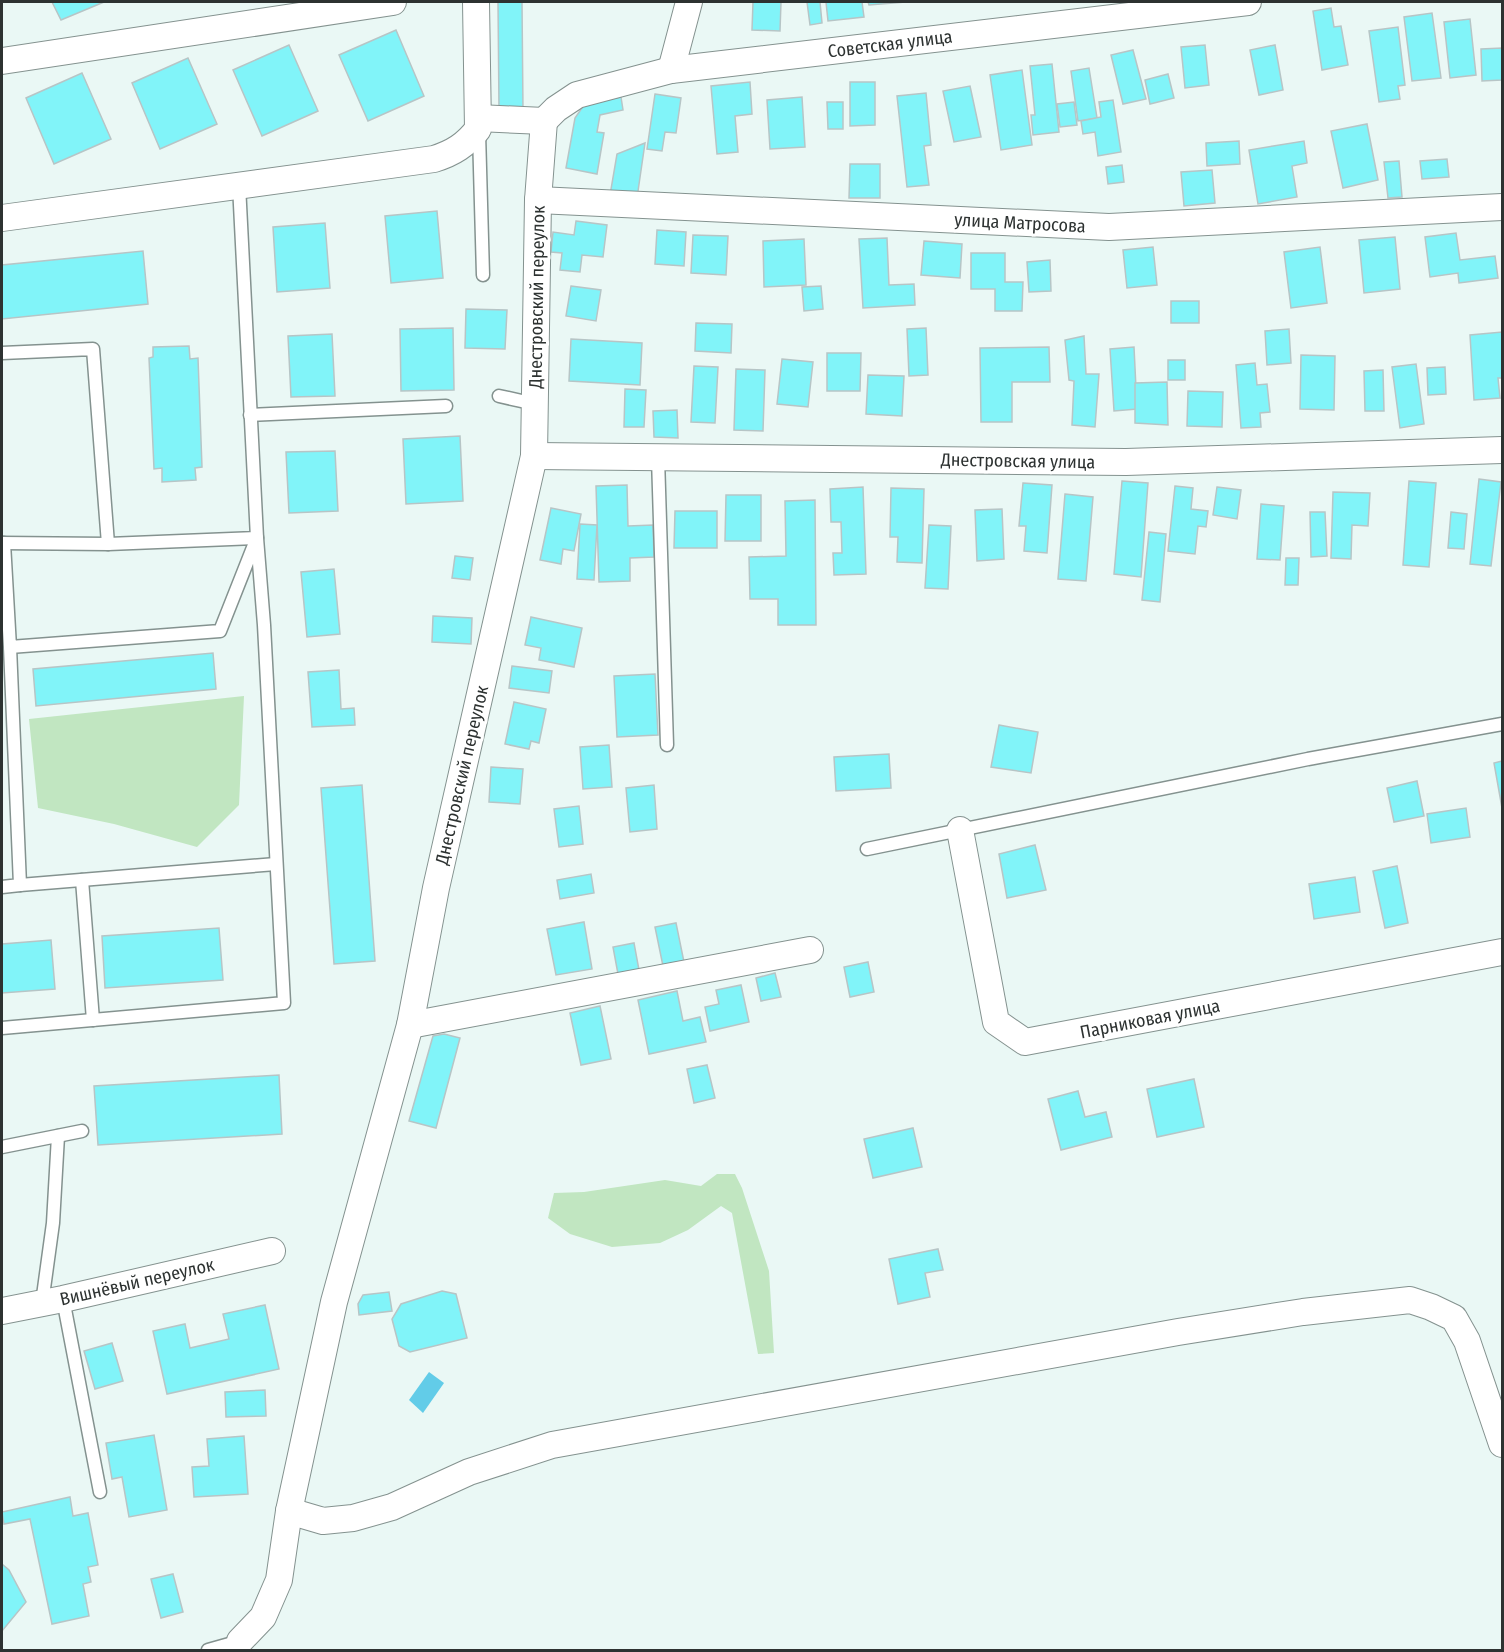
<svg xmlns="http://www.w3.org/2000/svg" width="1504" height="1652" font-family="'Fira Sans Condensed',sans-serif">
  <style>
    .green { fill: #c1e6c1 }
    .water { fill: #62cce8 }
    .building { fill: #81f4f9; stroke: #b7c5c6; stroke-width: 1.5 }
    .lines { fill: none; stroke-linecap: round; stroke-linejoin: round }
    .lane-casing { stroke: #84928f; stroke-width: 15 }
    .street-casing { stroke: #84928f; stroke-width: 28 }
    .lane { stroke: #fff; stroke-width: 12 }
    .street { stroke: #fff; stroke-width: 26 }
    .labels { text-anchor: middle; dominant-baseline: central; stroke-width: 6; stroke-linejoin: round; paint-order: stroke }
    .street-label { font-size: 18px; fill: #2d3231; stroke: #fff }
  </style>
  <rect width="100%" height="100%" fill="#eaf8f5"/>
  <!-- green -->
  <g class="green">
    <path d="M244 696 239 805 197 847 114 824 38 808 29 719Z"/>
    <path d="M717 1174H735L742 1188 769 1271 774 1353 758 1354 732 1213 721 1206 688 1230 660 1243 612 1247 570 1234 548 1218 554 1193 584 1192 665 1180 701 1186Z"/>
  </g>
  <!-- water -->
  <path class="water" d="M429 1372 444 1383 423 1413 409 1400Z"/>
  <!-- building -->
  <g class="building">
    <path d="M52 2H104L61 20Z"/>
    <path d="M498 2H522L523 110H499Z"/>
    <path d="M753 2H781L780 31 752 30Z"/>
    <path d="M807 2H820L822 23 810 25Z"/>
    <path d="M826 2H862L864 17 828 21Z"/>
    <path d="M868 2H906L869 5Z"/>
    <path d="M1331 8 1334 27 1341 26 1348 65 1322 70 1313 11Z"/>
    <path d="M1432 13 1441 78 1412 81 1404 17Z"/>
    <path d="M1470 19 1476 75 1450 78 1444 22Z"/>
    <path d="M1398 27 1405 85 1398 86 1400 99 1379 102 1369 31Z"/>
    <path d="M396 30 424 96 368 121 339 55Z"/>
    <path d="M289 45 318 111 262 136 233 70Z"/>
    <path d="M1205 45 1209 85 1185 88 1181 47Z"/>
    <path d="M1275 45 1283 90 1259 95 1250 50Z"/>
    <path d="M1502 48V80L1482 81 1481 49Z"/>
    <path d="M1133 50 1146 99 1123 104 1111 55Z"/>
    <path d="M188 58 217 124 160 149 132 83Z"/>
    <path d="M1052 64 1059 132 1033 135 1031 115H1035L1030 66Z"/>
    <path d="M1089 68 1097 118 1078 121 1071 71Z"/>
    <path d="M1022 70 1032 145 1001 150 990 75Z"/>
    <path d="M82 73 111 139 54 164 26 98Z"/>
    <path d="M1168 74 1174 98 1150 104 1145 80Z"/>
    <path d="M750 82 752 114 735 116 738 152 717 154 711 86Z"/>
    <path d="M850 82H875V125L850 126Z"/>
    <path d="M970 86 981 137 954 142 943 91Z"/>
    <path d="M926 93 931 145 924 146 929 185 907 187 897 96Z"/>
    <path d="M655 94 681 98 676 133 665 132 662 151 647 149Z"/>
    <path d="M621 97 623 110 600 115 597 132 604 133 597 174 566 168 575 118 584 105Z"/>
    <path d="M802 97 805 147 770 149 767 100Z"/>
    <path d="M1113 100 1121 152 1098 156 1095 132 1083 134 1081 121 1101 117 1099 102Z"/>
    <path d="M827 102H843V129H828Z"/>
    <path d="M1074 102 1077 125 1060 127 1057 104Z"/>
    <path d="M1367 124 1378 180 1343 188 1331 131Z"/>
    <path d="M1239 141 1240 164 1207 166 1206 143Z"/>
    <path d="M1304 141 1307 163 1292 166 1297 197 1258 204 1249 150Z"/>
    <path d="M645 143 637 198 610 195 617 154Z"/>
    <path d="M1447 159 1449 177 1422 179 1420 161Z"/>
    <path d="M1399 161 1402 197 1388 198 1384 162Z"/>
    <path d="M850 164H880V198H849Z"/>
    <path d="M1122 165 1124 182 1108 184 1106 167Z"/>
    <path d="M1212 170 1215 203 1184 206 1181 172Z"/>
    <path d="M437 211 443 278 391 283 385 216Z"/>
    <path d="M576 221 607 225 603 257 582 255 580 272 560 270 562 253 551 252 553 232 574 235Z"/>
    <path d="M325 223 330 288 277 292 273 227Z"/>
    <path d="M657 230 686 232 684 266 655 264Z"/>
    <path d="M1456 233 1460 260 1495 256 1498 278 1459 283 1458 273 1430 277 1425 237Z"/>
    <path d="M693 235 728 236 726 275 691 273Z"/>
    <path d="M1395 237 1400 289 1364 293 1359 240Z"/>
    <path d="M887 238 889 285 914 284 915 305 863 308 859 239Z"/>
    <path d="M804 239 806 285 764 287 763 241Z"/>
    <path d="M924 241 962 244 960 278 921 275Z"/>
    <path d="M1153 247 1157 285 1127 288 1123 250Z"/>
    <path d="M1320 247 1327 303 1291 308 1284 252Z"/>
    <path d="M143 251 148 304 2 319V265Z"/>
    <path d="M971 253H1005V282H1023L1022 311H995V289H971Z"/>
    <path d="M1050 260 1051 291 1029 292 1027 262Z"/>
    <path d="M571 286 601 290 596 321 566 316Z"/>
    <path d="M821 286 823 309 804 311 802 287Z"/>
    <rect x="1171" y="301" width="28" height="22"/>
    <path d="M466 309 507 310 505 349 465 348Z"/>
    <path d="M696 323 732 324 731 353 695 351Z"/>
    <path d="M453 328 454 390 401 391 400 329Z"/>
    <path d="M926 328 928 375 909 376 907 329Z"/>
    <path d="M1289 329 1291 363 1267 365 1265 331Z"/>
    <path d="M1502 332V378H1498L1500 398 1474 400 1470 335Z"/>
    <path d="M332 334 335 396 291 397 288 336Z"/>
    <path d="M1084 336 1086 374H1099L1095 427 1072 425 1074 381 1069 380 1065 340Z"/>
    <path d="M571 339 642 343 640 385 569 381Z"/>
    <path d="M189 346 190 359 198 358 202 467 195 468 196 480 162 482V468L154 469 149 358 153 357V347Z"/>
    <path d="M1049 347 1050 382H1012V422H981L980 348Z"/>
    <path d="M1134 347 1137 409 1114 411 1110 349Z"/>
    <path d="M827 353H861L860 391H827Z"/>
    <path d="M1301 355 1335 356 1334 410 1300 409Z"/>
    <path d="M782 359 813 362 808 407 777 404Z"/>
    <rect x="1168" y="360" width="17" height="20"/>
    <path d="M1255 363 1257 385 1267 384 1270 412 1260 413 1261 427 1241 428 1236 365Z"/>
    <path d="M1416 364 1424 424 1400 428 1392 367Z"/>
    <path d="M694 366 718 367 715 423 691 422Z"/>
    <path d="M1445 367 1446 394 1428 395 1427 368Z"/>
    <path d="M736 369 765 370 763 431 734 430Z"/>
    <path d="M1383 370 1384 411H1365L1364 371Z"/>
    <path d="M868 375 904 376 902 416 866 414Z"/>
    <path d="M1167 382 1168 425 1135 423V383Z"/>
    <path d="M625 389 646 390 644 427H624Z"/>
    <path d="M1188 391 1223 392 1222 427 1187 426Z"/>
    <path d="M677 410 678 438 654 437 653 411Z"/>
    <path d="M460 436 463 501 406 504 403 439Z"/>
    <path d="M335 451 338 511 289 513 286 452Z"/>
    <path d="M1479 479 1501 482 1491 566 1470 564Z"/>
    <path d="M1122 481 1148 483 1141 577 1114 574Z"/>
    <path d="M1409 481 1436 483 1429 567 1403 565Z"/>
    <path d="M1023 483 1052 485 1047 553 1024 551 1026 526H1019Z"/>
    <path d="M627 485 628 526 653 525 654 557 630 558V581L599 582 596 486Z"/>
    <path d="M1175 486 1193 488 1191 509 1208 511 1206 527 1198 526 1195 554 1168 551Z"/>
    <path d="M863 487 866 574 834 575 833 553H842L841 522H831L830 489Z"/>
    <path d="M1217 487 1241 490 1237 519 1213 515Z"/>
    <path d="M891 488 924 489 922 563 897 562 898 537H890Z"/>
    <path d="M1333 492 1370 493 1368 526 1352 525 1351 559 1331 558Z"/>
    <path d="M1065 494 1093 497 1086 581 1058 579Z"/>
    <path d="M726 495H761V541H725Z"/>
    <path d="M815 500 816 625H778V599H750L749 557 786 556 785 501Z"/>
    <path d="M1261 504 1284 506 1280 560 1257 559Z"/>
    <path d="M551 508 581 514 574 551 563 549 561 564 540 560Z"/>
    <path d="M1002 509 1004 559 977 561 975 510Z"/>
    <path d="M675 511H717V548H674Z"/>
    <path d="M1310 512H1325L1327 556 1311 557Z"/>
    <path d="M1451 512 1467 514 1464 549 1448 548Z"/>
    <path d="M580 524 597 525 594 580 577 579Z"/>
    <path d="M929 525 951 526 948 589 925 588Z"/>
    <path d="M1149 532 1166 534 1160 602 1142 600Z"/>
    <path d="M455 556 473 558 470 580 452 578Z"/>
    <path d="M1286 558H1299L1298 585H1285Z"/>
    <path d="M334 569 340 634 307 637 301 572Z"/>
    <path d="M433 616 472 618 471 644 432 642Z"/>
    <path d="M531 617 582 628 574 667 539 660 541 648 525 645Z"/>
    <path d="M213 653 216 689 36 706 33 669Z"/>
    <path d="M512 666 552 671 549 693 509 688Z"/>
    <path d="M339 670 341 709 354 708 355 725 312 727 308 672Z"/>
    <path d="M655 674 658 735 617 737 614 676Z"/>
    <path d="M514 702 546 709 539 743 531 741 529 749 505 744Z"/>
    <path d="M999 725 1038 732 1031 773 991 767Z"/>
    <path d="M609 745 612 787 583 789 580 747Z"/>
    <path d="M889 754 891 788 836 791 834 757Z"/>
    <path d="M1502 761V808L1494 763Z"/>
    <path d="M491 767 523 769 520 804 489 802Z"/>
    <path d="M1417 781 1424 816 1394 822 1387 788Z"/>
    <path d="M362 785 375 961 334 964 321 788Z"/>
    <path d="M654 785 657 829 630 832 626 788Z"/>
    <path d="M579 806 583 844 559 847 554 809Z"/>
    <path d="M1466 808 1470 837 1431 843 1427 814Z"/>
    <path d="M1035 845 1046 890 1007 898 999 854Z"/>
    <path d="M1397 866 1408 923 1385 928 1373 871Z"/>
    <path d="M591 874 594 893 560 899 557 880Z"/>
    <path d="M1355 877 1360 912 1314 919 1309 884Z"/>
    <path d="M584 922 592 969 556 975 547 929Z"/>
    <path d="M676 923 684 962 663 966 655 927Z"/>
    <path d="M219 928 223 980 105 988 102 936Z"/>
    <path d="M51 940 55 989 2 993V944Z"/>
    <path d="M634 943 639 970 618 974 613 947Z"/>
    <path d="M868 962 874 992 850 997 844 967Z"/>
    <path d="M775 973 781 997 761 1001 756 978Z"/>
    <path d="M741 985 749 1022 710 1031 705 1007 719 1004 716 990Z"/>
    <path d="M677 991 683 1021 700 1017 706 1042 649 1054 638 1000Z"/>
    <path d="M600 1006 611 1059 581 1065 570 1013Z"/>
    <path d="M444 1034 460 1038 436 1128 409 1121 433 1036Z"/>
    <path d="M707 1065 715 1098 694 1103 687 1069Z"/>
    <path d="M279 1075 282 1134 98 1145 94 1086Z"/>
    <path d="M1194 1079 1204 1127 1157 1137 1147 1089Z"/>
    <path d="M1078 1091 1085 1117 1106 1112 1112 1137 1061 1150 1048 1099Z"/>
    <path d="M913 1128 922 1167 873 1178 864 1139Z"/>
    <path d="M938 1249 943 1270 925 1273 930 1297 898 1304 889 1259Z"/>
    <path d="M442 1291 456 1294 467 1338 410 1352 399 1346 392 1319 401 1304Z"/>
    <path d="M389 1292 392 1311 359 1315 358 1304 363 1295Z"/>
    <path d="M265 1305 279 1369 167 1394 153 1331 185 1324 190 1348 229 1339 223 1314Z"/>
    <path d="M112 1343 123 1381 95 1389 84 1351Z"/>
    <path d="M265 1390 266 1416 226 1417 225 1392Z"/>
    <path d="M154 1435 167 1510 129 1517 122 1477 112 1479 106 1443Z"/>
    <path d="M244 1436 248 1494 194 1497 192 1467 209 1466 207 1439Z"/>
    <path d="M70 1497 73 1516 88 1513 98 1565 88 1567 91 1582 83 1584 89 1616 52 1624 30 1519 4 1524 2 1512Z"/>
    <path d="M2 1564 9 1570 26 1602 2 1631Z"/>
    <path d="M173 1574 183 1612 161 1618 151 1579Z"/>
  </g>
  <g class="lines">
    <defs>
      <g id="lane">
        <path d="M479 133 483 275"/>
        <path d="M2 353 93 349 108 544"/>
        <path d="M499 396 535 404"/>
        <path d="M250 415 446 406"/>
        <path d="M658 458 667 745"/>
        <path d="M2 543 108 544 257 538 239 185"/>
        <path d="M4 543 10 647 220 631 256 540"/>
        <path d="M867 849 1308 759 1502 724"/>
        <path d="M82 880 93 1020"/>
        <path d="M20 885 276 864"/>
        <path d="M2 887 20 885 10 647"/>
        <path d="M2 1028 284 1003 264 625 257 538"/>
        <path d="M2 1147 82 1131"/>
        <path d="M63 1299 100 1492"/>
        <path d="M42 1303 53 1223 58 1136"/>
        <path d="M208 1650 240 1641"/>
      </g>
      <g id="street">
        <path d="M2 61 393 2"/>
        <path d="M671 70 689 2"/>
        <path d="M478 118 544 121"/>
        <path d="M544 121 556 109 577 95 671 70 1248 2"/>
        <path d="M538 200 1109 227 1502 207"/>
        <path d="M2 218 434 159C453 153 466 145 478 129L476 2"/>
        <path d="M534 456 1126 462 1502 450"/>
        <path d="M960 830 996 1022 1025 1042 1502 952"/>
        <path d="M410 1025 810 950"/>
        <path d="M2 1311 63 1299 272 1251"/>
        <path d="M289 1511 323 1521 353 1518 392 1507 469 1472 552 1445 1178 1332 1303 1312 1410 1300 1431 1307 1454 1318 1467 1341 1502 1444"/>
        <path d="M240 1641 263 1617 279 1580 289 1511 334 1302 410 1025 436 888 534 456 538 200 544 121"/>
      </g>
    </defs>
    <!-- lane casing -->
    <use href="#lane" class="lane-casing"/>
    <!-- street casing -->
    <use href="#street" class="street-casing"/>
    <!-- lane -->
    <use href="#lane" class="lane"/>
    <!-- street -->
    <use href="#street" class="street"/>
  </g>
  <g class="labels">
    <!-- street labels -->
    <g class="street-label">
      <text transform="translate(890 44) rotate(-7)">Советская улица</text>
      <text transform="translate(1020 223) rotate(3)">улица Матросова</text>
      <text transform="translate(537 297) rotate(-89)">Днестровский переулок</text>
      <text transform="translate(1018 461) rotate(1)">Днестровская улица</text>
      <text transform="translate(462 775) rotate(-77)">Днестровский переулок</text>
      <text transform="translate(1150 1019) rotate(-11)">Парниковая улица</text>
      <text transform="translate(137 1282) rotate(-13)">Вишнёвый переулок</text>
    </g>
  </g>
  <!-- border -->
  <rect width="1504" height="1652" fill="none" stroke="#2d3231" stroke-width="6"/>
</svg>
